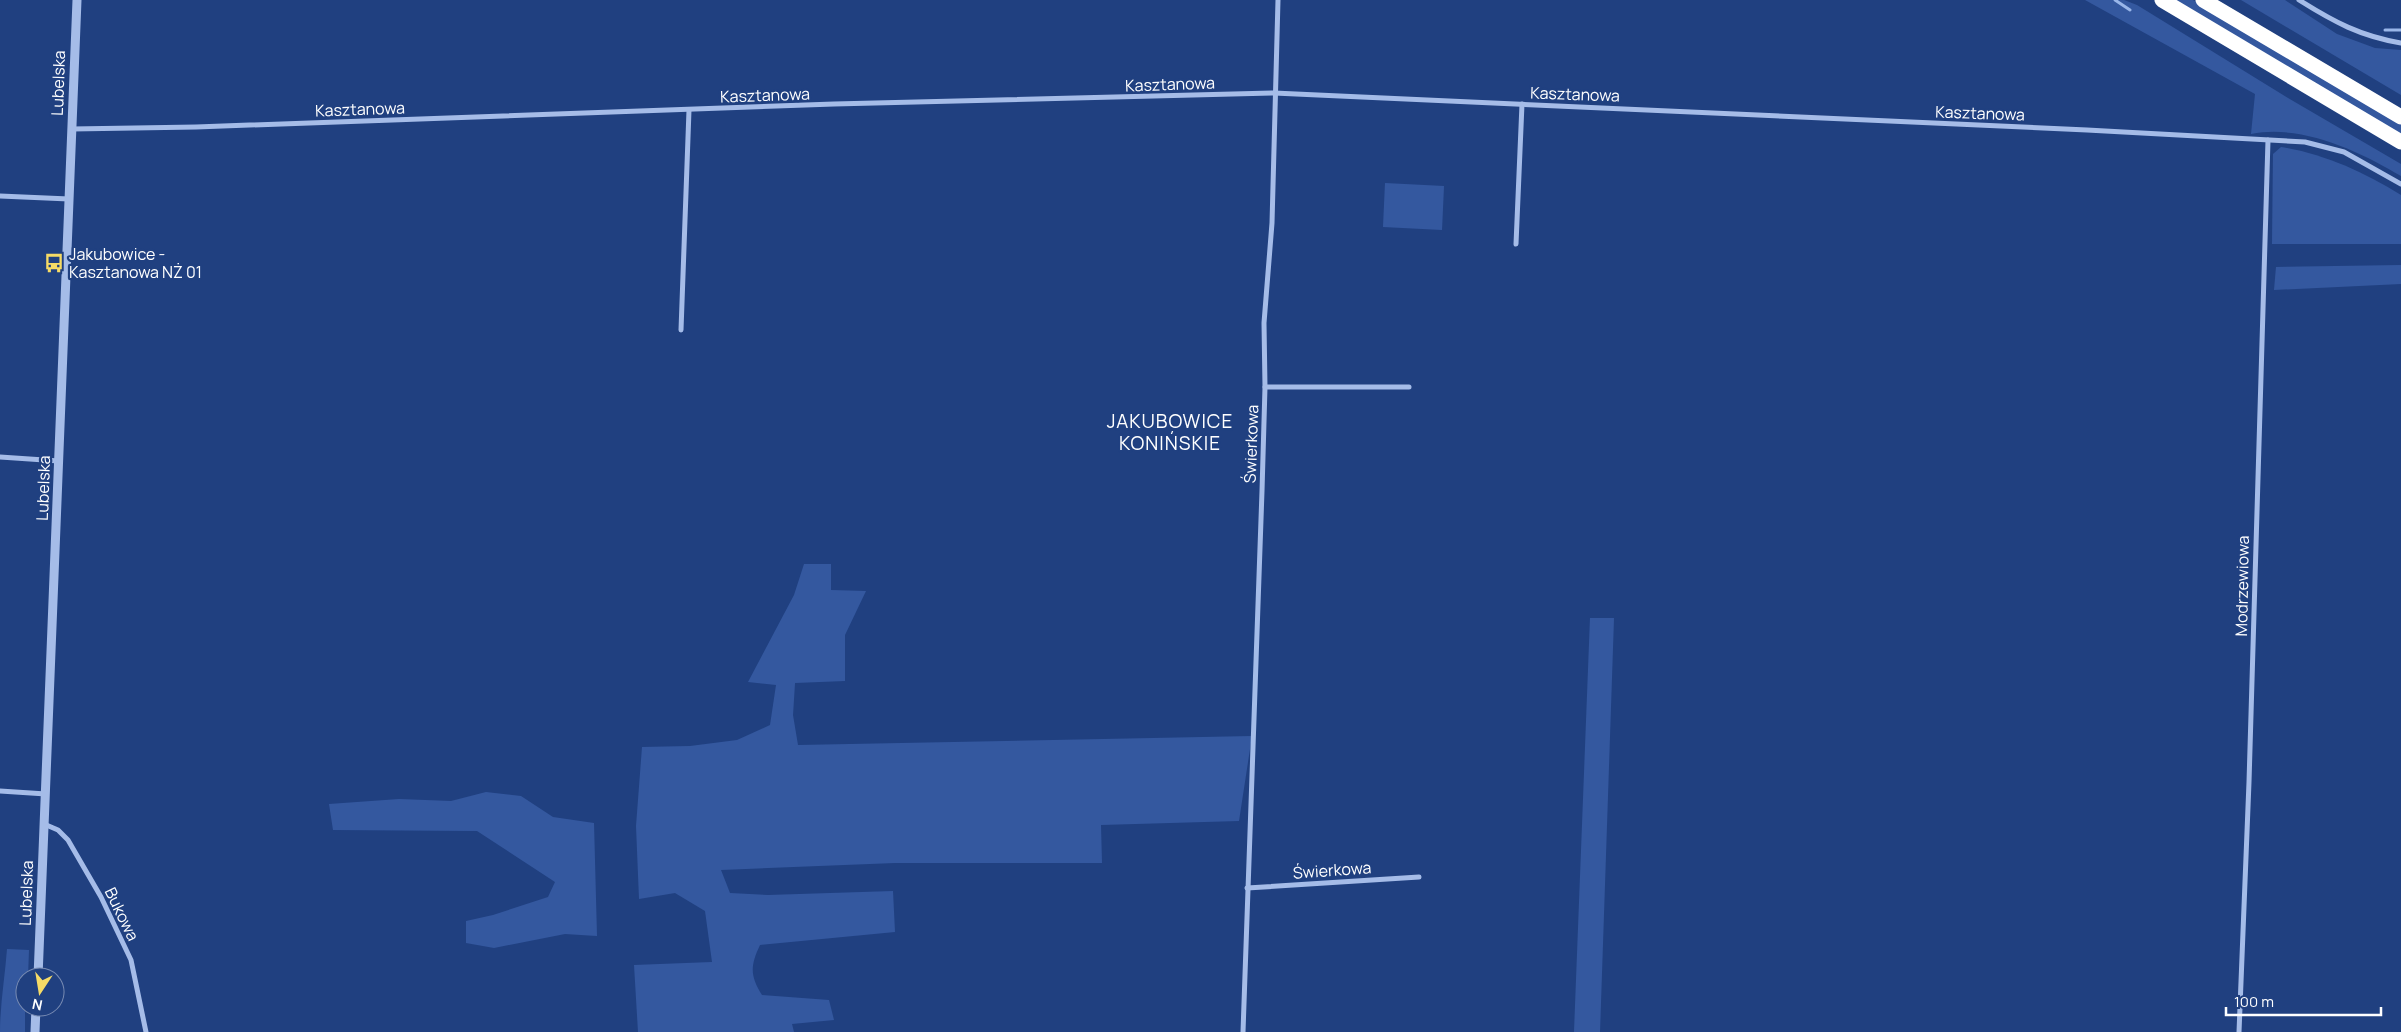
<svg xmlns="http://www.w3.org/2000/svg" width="2401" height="1032" font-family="Manrope,sans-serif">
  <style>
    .grass { fill: #34589f }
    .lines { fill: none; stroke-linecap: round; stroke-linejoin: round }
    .stream { stroke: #99b6e9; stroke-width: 3 }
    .minor { stroke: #a5bce8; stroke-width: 5 }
    .tertiary { stroke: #a5bce8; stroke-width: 9 }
    .motorway { stroke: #fff; stroke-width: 15 }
    .labels { text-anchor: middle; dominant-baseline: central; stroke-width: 4.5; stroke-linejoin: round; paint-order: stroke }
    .street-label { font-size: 16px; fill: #fff; stroke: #204080 }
    .poi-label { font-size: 16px; fill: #fff; stroke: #204080; text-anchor: start }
    .quarter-label { font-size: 19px; letter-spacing: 1px; fill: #fff; stroke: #204080 }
  </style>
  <rect width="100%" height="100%" fill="#204080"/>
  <!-- grass -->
  <g class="grass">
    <path d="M2085 0H2124L2137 5 2288 98 2401 164V176C2359 151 2302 124 2251 134L2255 94Z"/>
    <path d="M2175 0H2193L2401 124V134Z"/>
    <path d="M2241 0H2285L2337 34 2375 48 2401 50V95Z"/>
    <path d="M2281 147C2325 154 2363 172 2401 195V244H2272L2273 154Z"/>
    <path d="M1385 183 1444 186 1442 230 1383 227Z"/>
    <path d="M2401 265V284L2274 290 2276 267Z"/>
    <path d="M804 564H831V590L866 591 845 635V681L795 683 793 715 798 745 1252 736 1239 821 1101 825 1102 863H895L721 870 730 893 768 895 893 891 895 932 760 945C750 966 750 976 762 995L829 1000 834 1020 792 1024 794 1032H638L634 965 712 962 705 911 675 893 639 899 636 826 642 747 690 746 737 740 770 725 776 685 748 682 794 595Z"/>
    <path d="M1590 618H1614L1600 1032H1574Z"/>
    <path d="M486 792 521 796 553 817 594 823 597 936 565 934 494 948 466 943V921L493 915 548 897 555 882 477 831 333 830 329 804 399 799 451 801Z"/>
    <path d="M7 949 29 950 28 977H25V1032H0C0 1004 5 977 7 949Z"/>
  </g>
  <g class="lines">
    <!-- stream -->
    <g class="stream">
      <path d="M2115 0 2130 10"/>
      <path d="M2385 30H2401"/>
    </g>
    <!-- minor -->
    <g class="minor">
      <path d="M2299 0C2334 22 2360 36 2401 43"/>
      <path d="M72 129 196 127 834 104 1274 93 2087 130 2305 142 2344 152 2401 184"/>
      <path d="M0 196 69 199"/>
      <path d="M1516 244 1522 104"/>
      <path d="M681 330 689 110"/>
      <path d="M1265 387H1409"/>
      <path d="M0 457 59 461"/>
      <path d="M0 791 46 794"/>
      <path d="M44 824 58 830 68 840 101 897 131 960 146 1032"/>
      <path d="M1247 888 1419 877"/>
      <path d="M1243 1032 1262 491 1265 387 1264 323 1272 223 1278 0"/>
      <path d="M2239 1032 2249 782 2268 140"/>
    </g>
    <!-- tertiary -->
    <g class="tertiary">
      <path d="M38 977 77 0"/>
      <path d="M35 1032 36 1007"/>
    </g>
    <!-- motorway -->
    <g class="motorway">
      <path d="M2162 0 2401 142"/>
      <path d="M2203 0 2401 117"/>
    </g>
  </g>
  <!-- icons -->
  <defs>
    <symbol id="bus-bare" viewBox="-9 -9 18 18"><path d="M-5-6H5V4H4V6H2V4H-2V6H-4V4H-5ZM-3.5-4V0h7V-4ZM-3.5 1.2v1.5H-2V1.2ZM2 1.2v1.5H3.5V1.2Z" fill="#f6db66" stroke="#204080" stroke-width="2.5" paint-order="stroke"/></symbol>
  </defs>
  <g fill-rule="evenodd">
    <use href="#bus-bare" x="40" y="249" width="28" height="28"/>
  </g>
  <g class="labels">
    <!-- street labels -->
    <g class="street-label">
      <text transform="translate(58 83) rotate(-88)">Lubelska</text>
      <text transform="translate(1170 84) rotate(-2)">Kasztanowa</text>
      <text transform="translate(1575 94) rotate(2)">Kasztanowa</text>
      <text transform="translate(765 95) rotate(-2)">Kasztanowa</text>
      <text transform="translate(360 109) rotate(-2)">Kasztanowa</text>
      <text transform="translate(1980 113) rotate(2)">Kasztanowa</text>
      <text transform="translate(1251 444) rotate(-88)">Świerkowa</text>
      <text transform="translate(43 488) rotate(-88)">Lubelska</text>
      <text transform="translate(2242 586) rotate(-89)">Modrzewiowa</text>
      <text transform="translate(1332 870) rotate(-4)">Świerkowa</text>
      <text transform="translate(26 893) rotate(-88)">Lubelska</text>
      <text transform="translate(122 914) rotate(64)">Bukowa</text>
    </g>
    <!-- poi labels -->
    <g class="poi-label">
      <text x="69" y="254">Jakubowice -<tspan x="69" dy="18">Kasztanowa NŻ 01</tspan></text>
    </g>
    <!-- quarter labels -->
    <g class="quarter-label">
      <text x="1170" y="421">JAKUBOWICE<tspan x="1170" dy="22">KONIŃSKIE</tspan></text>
    </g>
  </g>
  <!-- north arrow -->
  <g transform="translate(40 992) rotate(192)"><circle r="24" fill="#204080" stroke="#798cb3"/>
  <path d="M0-4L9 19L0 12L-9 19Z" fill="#f6db66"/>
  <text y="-8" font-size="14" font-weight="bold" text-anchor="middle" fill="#ffffff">N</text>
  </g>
  <!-- scale -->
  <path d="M2226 1007v8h155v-8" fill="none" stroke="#ffffff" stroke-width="2.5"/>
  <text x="2234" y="1007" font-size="15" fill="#ffffff" stroke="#204080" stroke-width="4" paint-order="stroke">100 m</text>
</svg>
